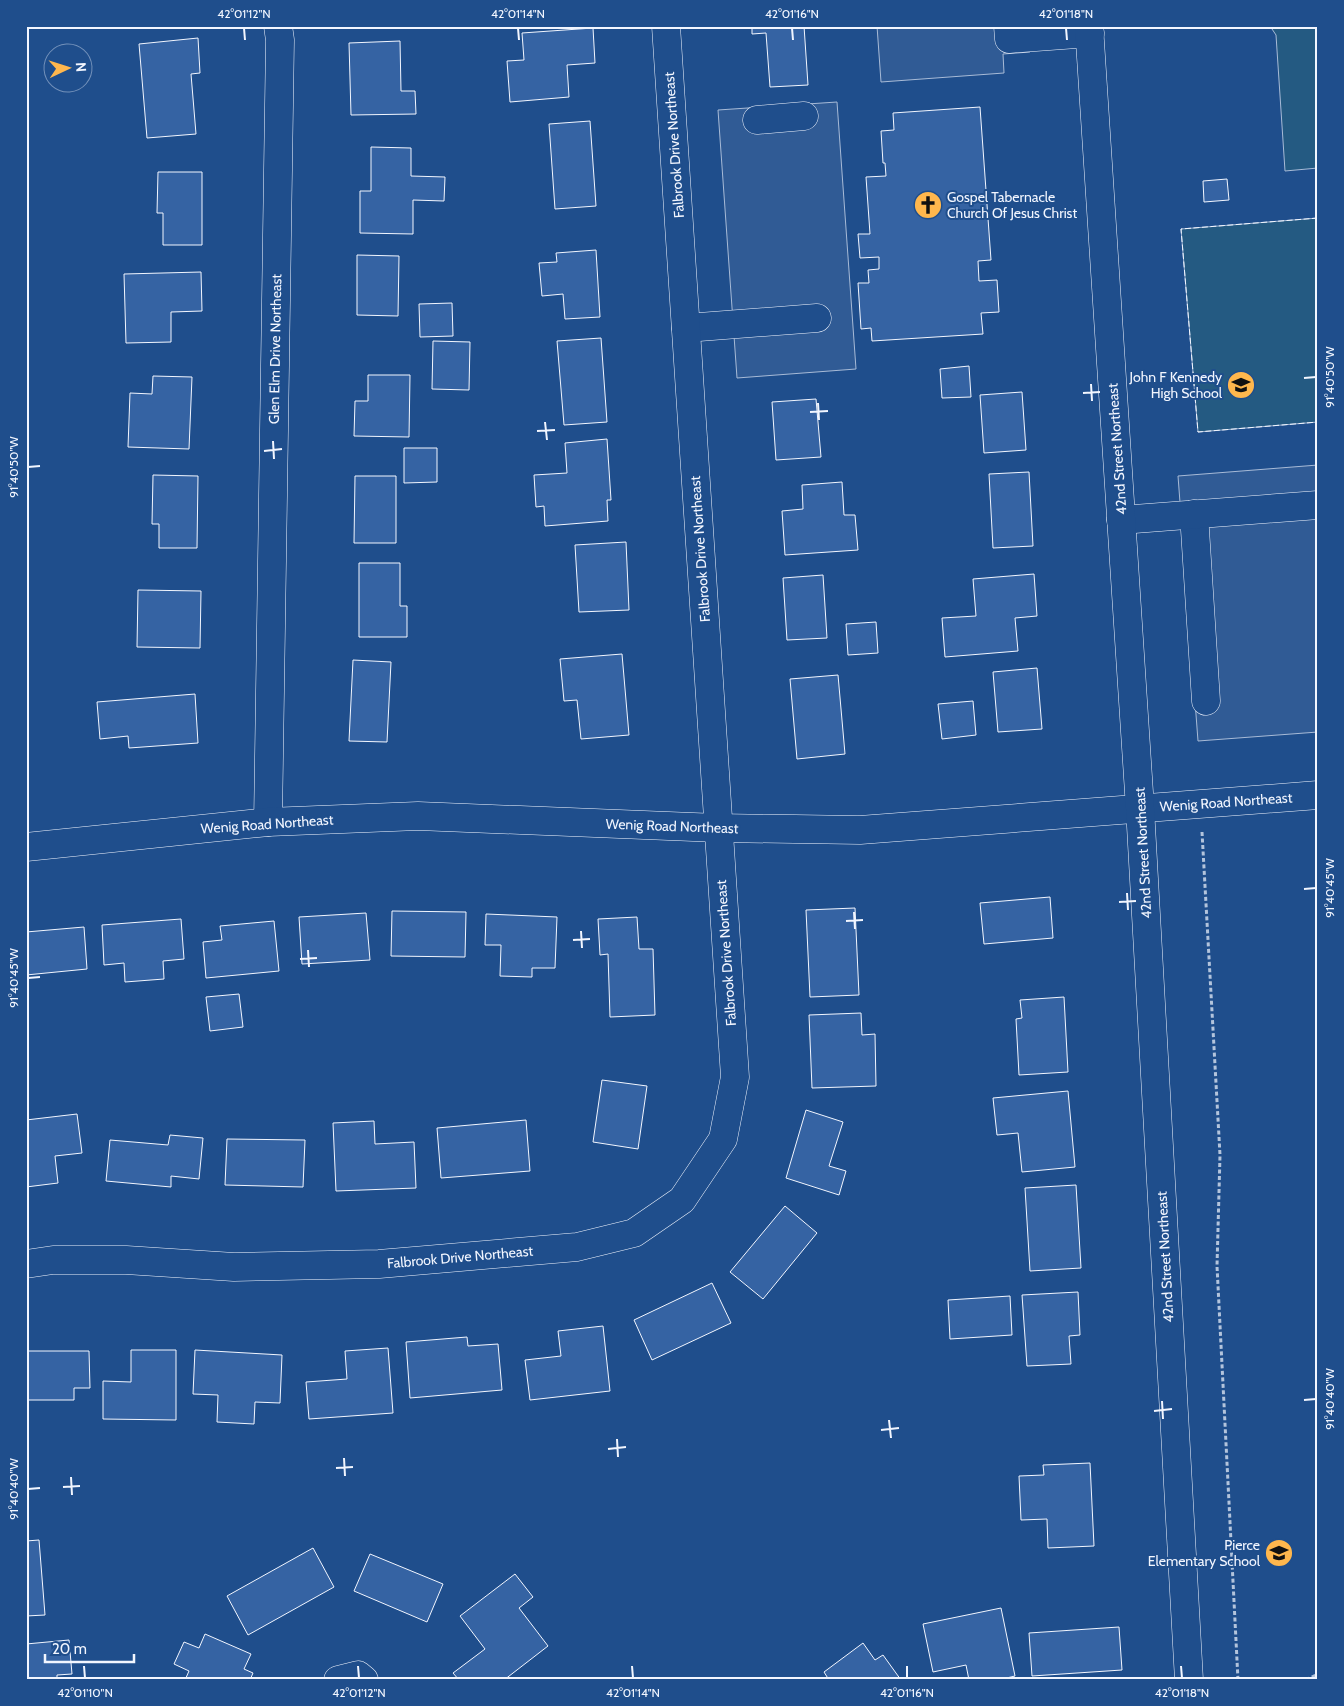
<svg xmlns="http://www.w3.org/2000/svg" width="1344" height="1706" font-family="Cabin,sans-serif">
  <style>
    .green { fill: #245a82; stroke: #a8bbd7 }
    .parking { fill: #305b95; stroke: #a8bbd7 }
    .building { fill: #3563a3; stroke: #f2f6ff }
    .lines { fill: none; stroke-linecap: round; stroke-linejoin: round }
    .minor-casing { stroke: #f2f6ff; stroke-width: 29 }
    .major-casing { stroke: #f2f6ff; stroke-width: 29 }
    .path { stroke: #b3c4dc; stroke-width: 3; stroke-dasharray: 4 2.5; stroke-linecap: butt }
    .minor { stroke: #1f4e8c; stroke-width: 28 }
    .major { stroke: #1f4e8c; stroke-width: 28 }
    .fence { stroke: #f2f6ff; stroke-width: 1; stroke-dasharray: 6 2.5; stroke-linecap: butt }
    .ticks { fill: none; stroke: #f2f6ff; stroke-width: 2 }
    .labels { text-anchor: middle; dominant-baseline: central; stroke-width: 4; stroke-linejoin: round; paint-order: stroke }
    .street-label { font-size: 14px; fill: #f2f6ff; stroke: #1f4e8c }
    .poi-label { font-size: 14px; fill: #f2f6ff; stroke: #1f4e8c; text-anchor: end }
    .neatline { fill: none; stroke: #f2f6ff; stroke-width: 2 }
    .ticks-label { font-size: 12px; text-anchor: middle; fill: #f2f6ff }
  </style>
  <rect width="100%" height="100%" fill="#1f4e8c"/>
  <!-- green -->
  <g class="green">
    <path d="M1270 26H1318V168L1285 171 1276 35Z"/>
    <path d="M1318 218V422L1198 432 1181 229Z"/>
  </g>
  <!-- parking -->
  <g class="parking">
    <path d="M877 26H1028L1030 52 1003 54 1004 73 881 82Z"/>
    <path d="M837 102 856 369 737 378 718 110Z"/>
    <path d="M1318 465V732L1198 741 1178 476Z"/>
  </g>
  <!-- building -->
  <g class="building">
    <path d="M752 26H804L808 85 770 87 766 33 752 34Z"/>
    <path d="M593 28 595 63 567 65 569 97 510 102 507 61 524 60 522 33Z"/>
    <path d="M198 38 200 73 191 74 196 134 147 138 139 44Z"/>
    <path d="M400 41 401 91H415L416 114 351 115 349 43Z"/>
    <path d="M980 107 991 260 978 261 979 281 997 280 999 312 981 313 983 334 872 341 871 328 861 329 858 283H869L868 270 879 269V257L860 258 858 234H870L866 177 886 176 885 163H883L881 131 894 130 893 113Z"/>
    <path d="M590 121 596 206 555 209 549 124Z"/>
    <path d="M371 147 411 148V176L445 177 444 201 413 200V234L360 233V191H371Z"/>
    <path d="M158 172H202V245H163V213H157Z"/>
    <path d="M1227 179 1229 200 1204 202 1203 181Z"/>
    <path d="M596 250 600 317 565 319 563 294 542 296 539 263 557 262 556 253Z"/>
    <path d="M357 255 399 256 398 316 357 315Z"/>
    <path d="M201 272 202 311 171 312V342L126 343 124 274Z"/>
    <path d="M452 303 453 336 420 337 419 304Z"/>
    <path d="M601 338 607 422 564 425 557 341Z"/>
    <path d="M433 341 470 342 469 390 432 389Z"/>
    <path d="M969 366 971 397 942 398 940 369Z"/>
    <path d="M368 375H410L409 437 354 436 355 401H368Z"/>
    <path d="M153 376 192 377 189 449 128 447 130 393 152 394Z"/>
    <path d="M1022 392 1026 450 984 453 980 395Z"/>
    <path d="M816 399 821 457 776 460 772 402Z"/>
    <path d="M607 439 611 500H607L608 521 545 526 544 506 536 507 534 475 567 473 565 443Z"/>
    <path d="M404 448H437V482L404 483Z"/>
    <path d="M1029 472 1033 546 993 548 989 474Z"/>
    <path d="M153 475 198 476 197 548H159V524H152Z"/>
    <path d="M355 476H396V543H354Z"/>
    <path d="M842 482 844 515H855L858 550 785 555 782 511 803 509 802 485Z"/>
    <path d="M626 542 629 610 579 612 575 545Z"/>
    <path d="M359 563H400V606H407V637H359Z"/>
    <path d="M1034 574 1037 616 1015 618 1018 651 945 657 942 618 976 616 973 579Z"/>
    <path d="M823 575 827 638 787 640 783 578Z"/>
    <path d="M138 590 201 591 200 648 137 647Z"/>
    <path d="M876 622 878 653 848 655 846 624Z"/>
    <path d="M622 654 629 735 581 739 577 700 564 701 560 659Z"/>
    <path d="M353 660 391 662 387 742 349 741Z"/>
    <path d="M1037 668 1042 729 998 732 993 672Z"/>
    <path d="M838 675 845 754 797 759 790 679Z"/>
    <path d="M195 694 198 743 129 748 128 736 100 739 97 702Z"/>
    <path d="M973 701 976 735 942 739 938 704Z"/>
    <path d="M1050 897 1053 938 984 944 980 903Z"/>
    <path d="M855 908 859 995 810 997 806 910Z"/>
    <path d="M392 911 466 912 465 957 391 956Z"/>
    <path d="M366 913 370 960 302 964 299 917Z"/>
    <path d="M486 914 557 917 555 968H532V977L500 976 501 945H485Z"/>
    <path d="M637 917 639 949H653L655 1015 610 1017 608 954 600 955 598 919Z"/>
    <path d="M181 919 184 959 163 961 164 979 125 982 124 963 104 965 102 925Z"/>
    <path d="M274 921 279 971 206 978 203 942 222 940 220 926Z"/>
    <path d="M84 927 87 969 26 975V932Z"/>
    <path d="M239 994 243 1027 210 1031 206 997Z"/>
    <path d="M1064 997 1068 1072 1019 1075 1016 1019 1022 1018 1020 1000Z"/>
    <path d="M861 1013 862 1035 875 1034 876 1086 812 1088 809 1015Z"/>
    <path d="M602 1080 647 1086 638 1149 593 1142Z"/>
    <path d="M1068 1091 1075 1167 1022 1172 1018 1133 997 1135 993 1098Z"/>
    <path d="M806 1110 843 1122 829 1166 846 1171 839 1195 786 1178Z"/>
    <path d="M77 1114 82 1153 55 1156 58 1183 26 1187V1120Z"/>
    <path d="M526 1120 530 1171 441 1178 437 1128Z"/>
    <path d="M374 1121 375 1144 414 1142 416 1188 336 1191 333 1123Z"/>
    <path d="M170 1135 203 1138 199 1179 171 1176V1187L106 1181 110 1140 168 1145Z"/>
    <path d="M227 1139 305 1140 303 1187 225 1185Z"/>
    <path d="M1076 1185 1081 1268 1030 1271 1025 1188Z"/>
    <path d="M785 1206 817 1233 763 1299 730 1272Z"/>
    <path d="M712 1283 731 1323 652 1360 634 1320Z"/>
    <path d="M1078 1292 1080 1335 1069 1336 1071 1364 1027 1366 1022 1295Z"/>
    <path d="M1010 1296 1012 1335 950 1339 948 1300Z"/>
    <path d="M603 1326 610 1391 530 1400 525 1360 561 1356 558 1331Z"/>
    <path d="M467 1337 468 1346 498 1344 502 1390 410 1398 406 1342Z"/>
    <path d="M388 1348 393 1413 309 1419 306 1382 347 1379 345 1351Z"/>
    <path d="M131 1350H176V1420L103 1419V1381L131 1382Z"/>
    <path d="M195 1350 282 1355 280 1403 255 1402 254 1424 217 1422 218 1395 193 1394Z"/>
    <path d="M26 1351H89L90 1388H74V1400H26Z"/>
    <path d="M1090 1463 1094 1546 1048 1548 1047 1519 1021 1520 1019 1476 1044 1475 1043 1465Z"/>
    <path d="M39 1540 45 1615 26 1616V1541Z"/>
    <path d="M313 1548 334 1587 248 1635 227 1596Z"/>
    <path d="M370 1554 443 1584 427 1622 354 1591Z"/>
    <path d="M515 1574 533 1597 519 1608 548 1646 504 1680H459L453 1673 485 1649 460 1616Z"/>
    <path d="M1001 1608 1015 1676 998 1680H969L966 1665 933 1672 923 1624Z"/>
    <path d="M1119 1627 1122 1670 1032 1676 1029 1633Z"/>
    <path d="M205 1634 251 1654 244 1669 253 1673 250 1680H185L189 1671 174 1664 184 1642 199 1648Z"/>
    <path d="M69 1640 72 1674 57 1675V1680H26V1644Z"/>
    <path d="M863 1643 875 1660 883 1655 901 1680H829L824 1672Z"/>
  </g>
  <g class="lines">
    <defs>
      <g id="minor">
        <path d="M1008 26 1009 39 1090 33"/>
        <path d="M757 120 804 116"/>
        <path d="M686 328 817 318"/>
        <path d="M1194 514 1206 701"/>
        <path d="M1121 520 1318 505"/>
        <path d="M268 822 280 40 278 26"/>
        <path d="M26 847 268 822 418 816 718 828 860 830 1318 795"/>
        <path d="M26 1264 53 1260H126L234 1267 379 1264 577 1247 634 1233 682 1200 723 1139 735 1077 666 26"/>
        <path d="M338 1680 358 1675 364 1680"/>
      </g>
      <path id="major" d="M1089 26 1140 808 1189 1680"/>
    </defs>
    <!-- minor casing -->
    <use href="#minor" class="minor-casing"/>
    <!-- major casing -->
    <use href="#major" class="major-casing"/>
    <!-- path -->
    <g class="path">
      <path d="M1202 832 1220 1155 1217 1266 1238 1680"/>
      <path d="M1306 1680 1318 1674"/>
    </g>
    <!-- minor -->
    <use href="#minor" class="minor"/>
    <!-- major -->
    <use href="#major" class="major"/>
    <!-- fence -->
    <path class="fence" d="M1318 218 1181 229 1198 432 1318 422"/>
  </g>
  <!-- ticks -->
  <path class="ticks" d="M244 28 245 40M518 28 519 40M792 28 793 40M1066 28 1067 40M1304 378 1316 377M1091 384 1092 401M1083 393 1100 392M818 403 819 420M810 412 828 411M545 422 547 440M537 431 555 430M273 441 274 459M264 451 282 449M28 467 40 466M1304 889 1316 888M1127 893 1128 910M1119 902 1136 901M854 912 855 929M846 921 863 920M581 931 582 948M573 940 590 939M308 950 309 967M300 959 317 958M28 978 40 977M1304 1400 1316 1399M1162 1401 1163 1419M1154 1411 1172 1409M889 1420 891 1438M881 1430 899 1428M617 1439 618 1457M608 1449 626 1447M344 1458 345 1476M336 1468 353 1467M71 1477 72 1495M63 1487 80 1486M28 1489 40 1488M84 1666 85 1678M358 1666 359 1678M632 1666 633 1678M907 1666V1678M1181 1666 1182 1678"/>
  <!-- icons -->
  <defs>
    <symbol id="church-disc" viewBox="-11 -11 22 22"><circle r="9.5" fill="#ffb74d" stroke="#1f4e8c"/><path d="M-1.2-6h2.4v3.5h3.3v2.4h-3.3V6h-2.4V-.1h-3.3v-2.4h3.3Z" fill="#111"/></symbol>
    <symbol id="school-disc" viewBox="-11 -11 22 22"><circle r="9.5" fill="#ffb74d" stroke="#1f4e8c"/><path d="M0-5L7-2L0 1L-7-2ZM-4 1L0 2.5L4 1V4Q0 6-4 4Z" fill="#111"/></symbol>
  </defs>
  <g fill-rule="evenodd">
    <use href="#church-disc" x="912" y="189" width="32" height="32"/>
    <use href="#school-disc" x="1225" y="369" width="32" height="32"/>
    <use href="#school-disc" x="1263" y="1537" width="32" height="32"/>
  </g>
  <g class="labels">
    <!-- street labels -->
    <g class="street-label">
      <text transform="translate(674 145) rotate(-94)">Falbrook Drive Northeast</text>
      <text transform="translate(275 349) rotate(-89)">Glen Elm Drive Northeast</text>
      <text transform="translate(1117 449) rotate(-94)">42nd Street Northeast</text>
      <text transform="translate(700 549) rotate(-94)">Falbrook Drive Northeast</text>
      <text transform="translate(1226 802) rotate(-4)">Wenig Road Northeast</text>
      <text transform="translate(267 824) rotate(-4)">Wenig Road Northeast</text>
      <text transform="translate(672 826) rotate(2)">Wenig Road Northeast</text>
      <text transform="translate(1143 853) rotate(-93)">42nd Street Northeast</text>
      <text transform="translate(726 953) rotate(-94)">Falbrook Drive Northeast</text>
      <text transform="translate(460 1257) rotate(-5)">Falbrook Drive Northeast</text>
      <text transform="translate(1165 1257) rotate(-93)">42nd Street Northeast</text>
    </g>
    <!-- poi labels -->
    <g class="poi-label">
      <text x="947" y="197" text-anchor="start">Gospel Tabernacle<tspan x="947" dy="16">Church Of Jesus Christ</tspan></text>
      <text x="1222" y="377">John F Kennedy<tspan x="1222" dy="16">High School</tspan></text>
      <text x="1260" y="1545">Pierce<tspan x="1260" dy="16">Elementary School</tspan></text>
    </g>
  </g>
  <!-- border -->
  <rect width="1344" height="1706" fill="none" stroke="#1f4e8c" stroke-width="55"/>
  <!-- north arrow -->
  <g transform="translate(68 68) rotate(86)"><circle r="24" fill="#1f4e8c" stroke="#7391ba"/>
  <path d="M0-4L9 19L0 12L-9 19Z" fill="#ffb74d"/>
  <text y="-8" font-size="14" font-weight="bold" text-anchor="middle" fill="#f2f6ff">N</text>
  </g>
  <!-- scale -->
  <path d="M45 1654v8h89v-8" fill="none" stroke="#f2f6ff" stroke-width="2.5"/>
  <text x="52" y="1654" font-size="15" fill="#f2f6ff" stroke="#1f4e8c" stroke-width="4" paint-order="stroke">20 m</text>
  <rect x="28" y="28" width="1288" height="1650" class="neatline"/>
  <g class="ticks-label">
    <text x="244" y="18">42°01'12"N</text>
    <text x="518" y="18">42°01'14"N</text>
    <text x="792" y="18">42°01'16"N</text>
    <text x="1066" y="18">42°01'18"N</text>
    <text transform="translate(1330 377) rotate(-90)" y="4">91°40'50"W</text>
    <text transform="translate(14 467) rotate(-90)" y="4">91°40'50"W</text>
    <text transform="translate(1330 888) rotate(-90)" y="4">91°40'45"W</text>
    <text transform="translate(14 978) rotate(-90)" y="4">91°40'45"W</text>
    <text transform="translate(1330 1399) rotate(-90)" y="4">91°40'40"W</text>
    <text transform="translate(14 1489) rotate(-90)" y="4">91°40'40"W</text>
    <text x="85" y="1697">42°01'10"N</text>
    <text x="359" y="1697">42°01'12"N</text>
    <text x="633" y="1697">42°01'14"N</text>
    <text x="907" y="1697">42°01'16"N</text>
    <text x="1182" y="1697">42°01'18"N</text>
  </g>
</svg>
